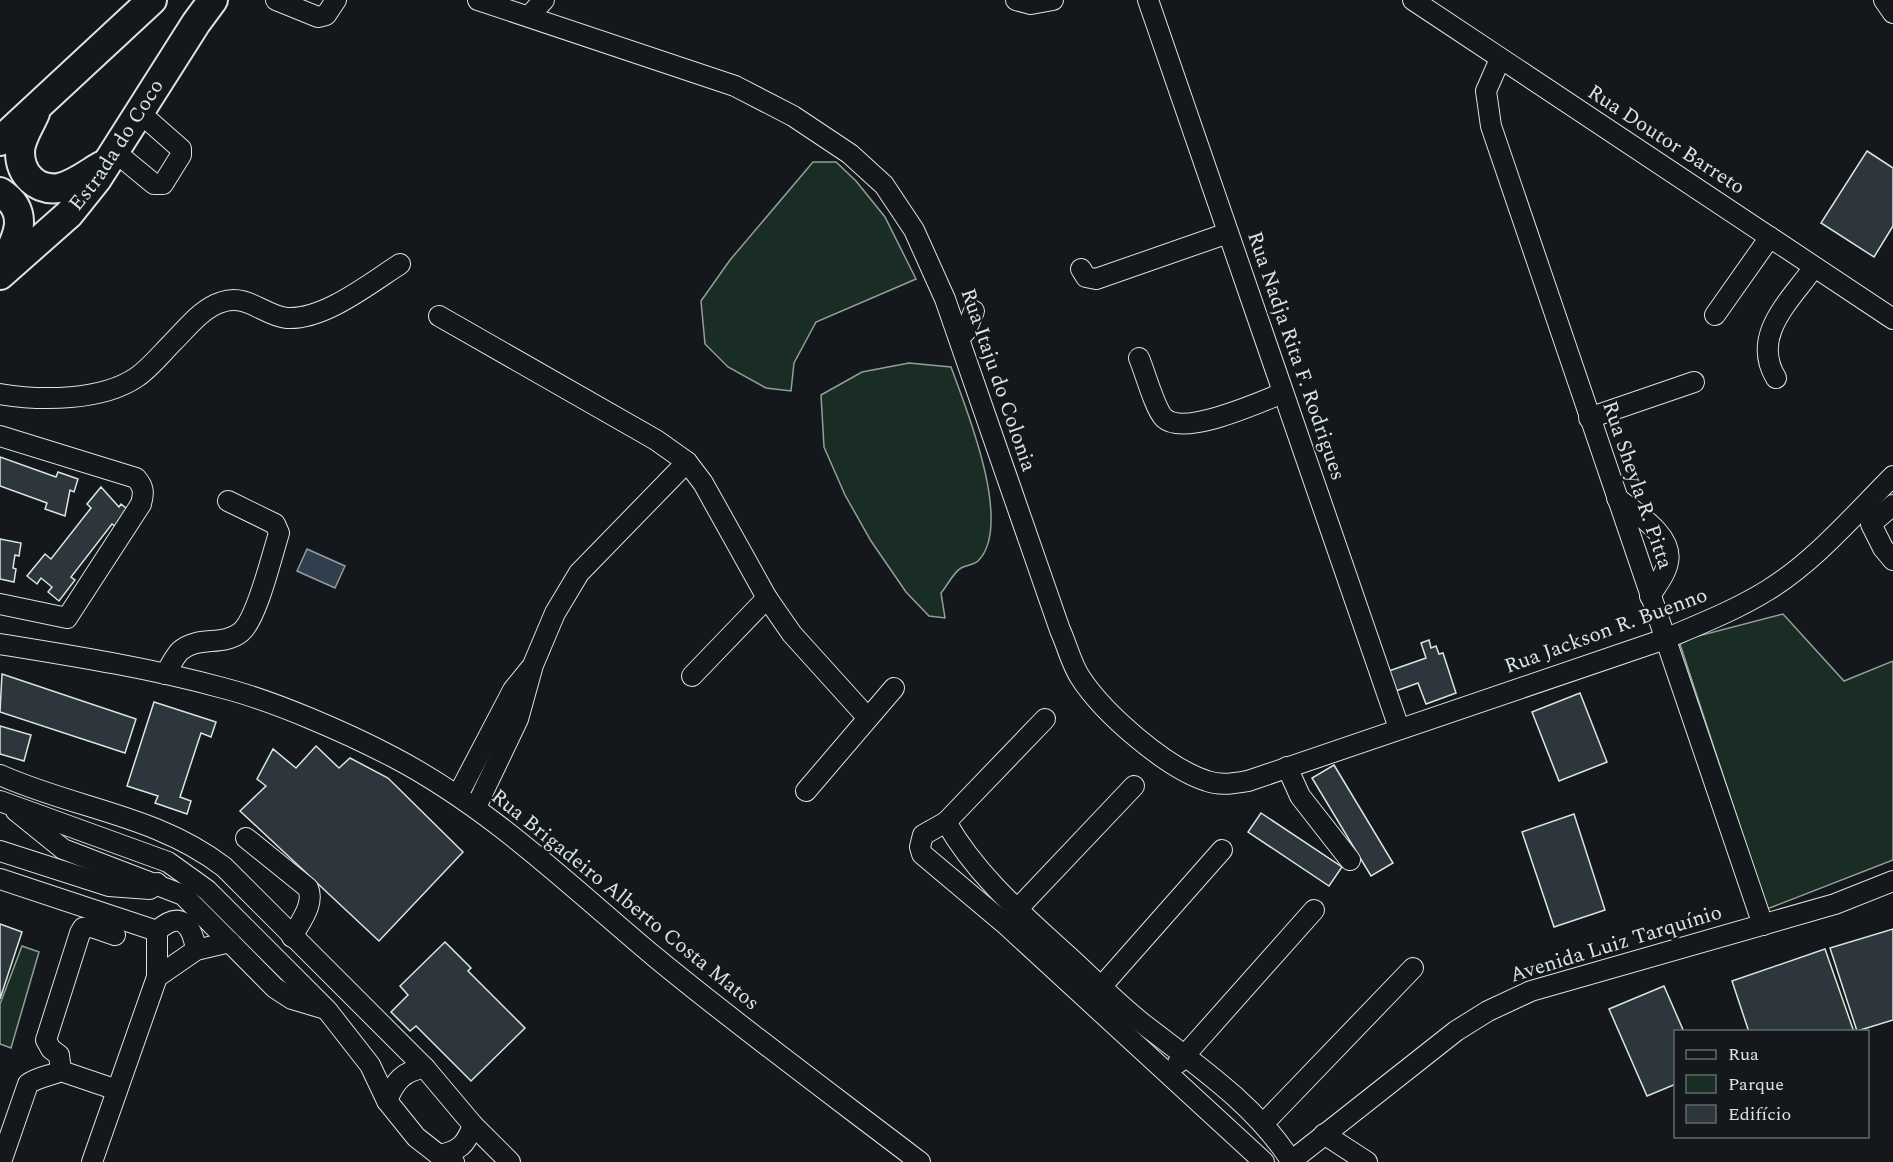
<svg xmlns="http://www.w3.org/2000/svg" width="1893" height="1162" font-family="Spectral,serif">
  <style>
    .green { fill: #1a2d24; stroke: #939e99; stroke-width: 1.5 }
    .water { fill: #2f3f4d; stroke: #939e99; stroke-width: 1.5 }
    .building { fill: #2c363c; stroke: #d8e6dc; stroke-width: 1.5 }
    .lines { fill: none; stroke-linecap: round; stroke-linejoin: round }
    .minor-casing { stroke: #d8e6dc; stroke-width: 22 }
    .highway-casing { stroke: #d8e6dc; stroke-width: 32 }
    .minor { stroke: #14181c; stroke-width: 20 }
    .highway { stroke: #14181c; stroke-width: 28 }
    .labels { text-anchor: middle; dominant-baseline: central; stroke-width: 4.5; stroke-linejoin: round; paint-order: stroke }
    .street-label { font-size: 21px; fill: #d8e6dc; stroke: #14181c }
  </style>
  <rect width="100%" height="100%" fill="#14181c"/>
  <!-- green -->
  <g class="green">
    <path d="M813 162H836L856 181 885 217 916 279 816 322 794 363 791 391 766 388 728 367 705 344 701 301 730 260Z"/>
    <path d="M909 363 951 367C966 408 1014 525 978 561 974 565 966 565 961 568 953 573 947 586 941 593L945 618 929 616 906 592 871 541 845 495 824 447 821 395 862 372Z"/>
    <path d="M1783 614 1844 681 1893 661V860L1767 909 1679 641Z"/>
    <path d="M22 946 39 952 11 1048 0 1044V1004Z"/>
  </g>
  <!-- water -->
  <path class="water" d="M307 549 345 566 335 588 297 571Z"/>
  <!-- building -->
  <g class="building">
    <path d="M1867 151 1893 168V226L1874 257 1821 223Z"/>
    <path d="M0 457 56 477 58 472 78 479 74 492 70 490 65 516 45 509 47 503 0 486Z"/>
    <path d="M101 487 119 507 121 504 131 512 118 528 112 524 71 577 75 580 59 601 48 592 52 587 41 578 37 584 27 576 45 554 51 559 91 508 87 504Z"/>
    <path d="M0 539 21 543 19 556 15 555 13 568 16 569 14 582 0 579Z"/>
    <path d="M1429 640 1431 648 1436 646 1439 654 1443 653 1456 693 1426 704 1418 683 1393 692 1386 672 1426 658 1421 643Z"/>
    <path d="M2 674 136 719 125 753 0 712Z"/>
    <path d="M1580 693 1607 762 1559 781 1532 712Z"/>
    <path d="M154 702 216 722 211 737 201 733 180 797 191 801 187 814 155 803 158 796 127 786Z"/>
    <path d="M0 726 31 735 24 761 0 754Z"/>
    <path d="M316 746 339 768 350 758 388 778 463 852 379 941 240 811 266 786 257 779 273 749 296 768Z"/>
    <path d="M1334 765 1393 863 1371 876 1312 778Z"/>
    <path d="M1261 813 1342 867 1329 886 1248 832Z"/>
    <path d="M1574 814 1605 910 1554 927 1522 832Z"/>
    <path d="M0 924 22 932 0 999Z"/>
    <path d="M1893 929V1020L1857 1031 1830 948Z"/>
    <path d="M445 942 471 968 468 971 525 1028 471 1081 416 1026 410 1031 391 1012 408 995 400 986Z"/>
    <path d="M1825 949 1854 1032H1749L1732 981Z"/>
    <path d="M1664 986 1684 1032H1676V1084L1647 1096 1609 1009Z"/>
  </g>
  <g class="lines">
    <defs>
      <g id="minor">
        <path d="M276 0 318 17 326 15 336 0"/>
        <path d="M478 0 735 86 793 116 850 154 884 185 914 230 945 299 1060 630C1067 645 1071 663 1080 677 1103 713 1166 768 1207 781 1221 786 1234 783 1248 781L1665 639C1700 624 1736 610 1768 590 1815 561 1854 515 1893 476"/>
        <path d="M1016 0 1031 4 1053 0"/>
        <path d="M1148 0 1399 728"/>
        <path d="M1413 0 1893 319"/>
        <path d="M1884 0 1893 13"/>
        <path d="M529 16 544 0"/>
        <path d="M1500 59 1486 91 1491 126 1763 925"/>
        <path d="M114 151 154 184H163L181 155V149L139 112"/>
        <path d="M1081 269 1086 277 1096 279 1228 233"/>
        <path d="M1715 315 1770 237"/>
        <path d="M439 316 656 440 687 462 703 483 767 598 792 634 867 717"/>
        <path d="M959 338 966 331 974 311"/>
        <path d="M1139 358C1145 372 1155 409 1164 418 1185 437 1259 402 1283 393"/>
        <path d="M1776 378C1750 335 1791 300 1814 267"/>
        <path d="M0 394C41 401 102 401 137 377 150 368 162 353 173 342 188 327 202 308 222 302 247 293 264 316 287 318 324 320 369 284 400 264"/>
        <path d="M1589 418 1694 382"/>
        <path d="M0 436 136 478C144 487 144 493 141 504L67 618 0 604"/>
        <path d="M1617 498C1634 512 1674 535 1668 562 1666 574 1656 586 1650 596"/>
        <path d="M1893 505 1871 524 1883 548 1893 560"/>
        <path d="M0 644C74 656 150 668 223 688 274 701 345 732 393 757 492 809 570 886 655 957 741 1028 831 1094 920 1162"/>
        <path d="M165 674C170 667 174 657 180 651 198 635 223 647 241 632 257 619 272 555 279 533L275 524 228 501"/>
        <path d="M692 676 767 598"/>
        <path d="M1045 719 946 822 923 835 920 847 922 854 1004 923 1264 1162"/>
        <path d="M1287 767 1300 796 1350 860"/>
        <path d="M0 775C76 809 156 815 224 867L425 1068 473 1125 510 1162"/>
        <path d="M806 791 894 688"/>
        <path d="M458 795 513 690 530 669"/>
        <path d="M0 801 168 862 207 890 327 1010 370 1065 387 1101 416 1137 439 1155 454 1162"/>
        <path d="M476 807 518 719 533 665 555 613 579 573 687 462"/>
        <path d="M16 811 63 849 183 895 275 988 292 999 322 1008"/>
        <path d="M946 822C976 875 1023 915 1068 956 1092 978 1116 1002 1142 1023 1195 1064 1255 1104 1291 1161"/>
        <path d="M246 838 308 888C315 904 300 922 292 937"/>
        <path d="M0 851 109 886 150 889 157 883"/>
        <path d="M0 879 157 931"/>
        <path d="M1008 919 1134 786"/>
        <path d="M157 977V931C180 910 192 924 196 950"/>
        <path d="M1101 987 1222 850"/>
        <path d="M1178 1063 1314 910"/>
        <path d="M61 1071 59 1055 51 1049 46 1040 80 933 83 928 92 927 115 935"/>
        <path d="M387 1101C394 1082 404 1070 425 1068"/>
        <path d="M1264 1123 1413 968"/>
        <path d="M1324 1134 1367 1162"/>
        <path d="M439 1155C459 1151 466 1145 473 1125"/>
        <path d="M1 1162 28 1084C37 1077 50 1076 61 1071L117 1090"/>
        <path d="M92 1162 157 977 196 950 230 942"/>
        <path d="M1290 1162 1456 1031 1488 1011 1531 991 1835 904 1893 881"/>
      </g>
      <g id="highway">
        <path d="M35 113C30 125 20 139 20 152 20 175 37 191 59 188 74 185 89 173 101 166"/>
        <path d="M0 141 152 0"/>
        <path d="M0 192C33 213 16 241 1 269"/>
        <path id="s1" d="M0 275 69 214 97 179 196 23 213 0"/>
      </g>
    </defs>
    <!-- minor casing -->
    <use href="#minor" class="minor-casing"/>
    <!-- highway casing -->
    <use href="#highway" class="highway-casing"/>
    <!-- minor -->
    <use href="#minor" class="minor"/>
    <!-- highway -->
    <use href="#highway" class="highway"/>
  </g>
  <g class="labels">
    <!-- street labels -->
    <g class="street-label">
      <text transform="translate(1666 140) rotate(33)">Rua Doutor Barreto</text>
      <text stroke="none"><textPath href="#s1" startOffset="176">Estrada do Coco</textPath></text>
      <text transform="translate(1296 356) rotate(71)">Rua Nadja Rita F. Rodrigues</text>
      <text transform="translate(998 380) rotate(71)">Rua Itaju do Colonia</text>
      <text transform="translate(1637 485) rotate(71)">Rua Sheyla R. Pitta</text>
      <text transform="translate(1606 631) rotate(-20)">Rua Jackson R. Buenno</text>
      <text transform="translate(625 900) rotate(39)">Rua Brigadeiro Alberto Costa Matos</text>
      <text transform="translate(1616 944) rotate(-17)">Avenida Luiz Tarquínio</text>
    </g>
  </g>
  <!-- legend -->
  <rect x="1674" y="1030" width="195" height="108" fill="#14181c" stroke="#626a69" stroke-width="1.5"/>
  <rect x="1686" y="1050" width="30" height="9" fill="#14181c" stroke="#626a69" stroke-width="1.5"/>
  <text x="1728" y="1060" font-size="18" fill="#d8e6dc">Rua</text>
  <rect x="1686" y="1075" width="30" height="18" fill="#1a2d24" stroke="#626a69" stroke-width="1.5"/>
  <text x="1728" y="1090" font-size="18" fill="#d8e6dc">Parque</text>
  <rect x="1686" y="1105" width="30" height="18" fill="#2c363c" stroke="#626a69" stroke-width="1.5"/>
  <text x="1728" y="1120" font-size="18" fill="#d8e6dc">Edifício</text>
</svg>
